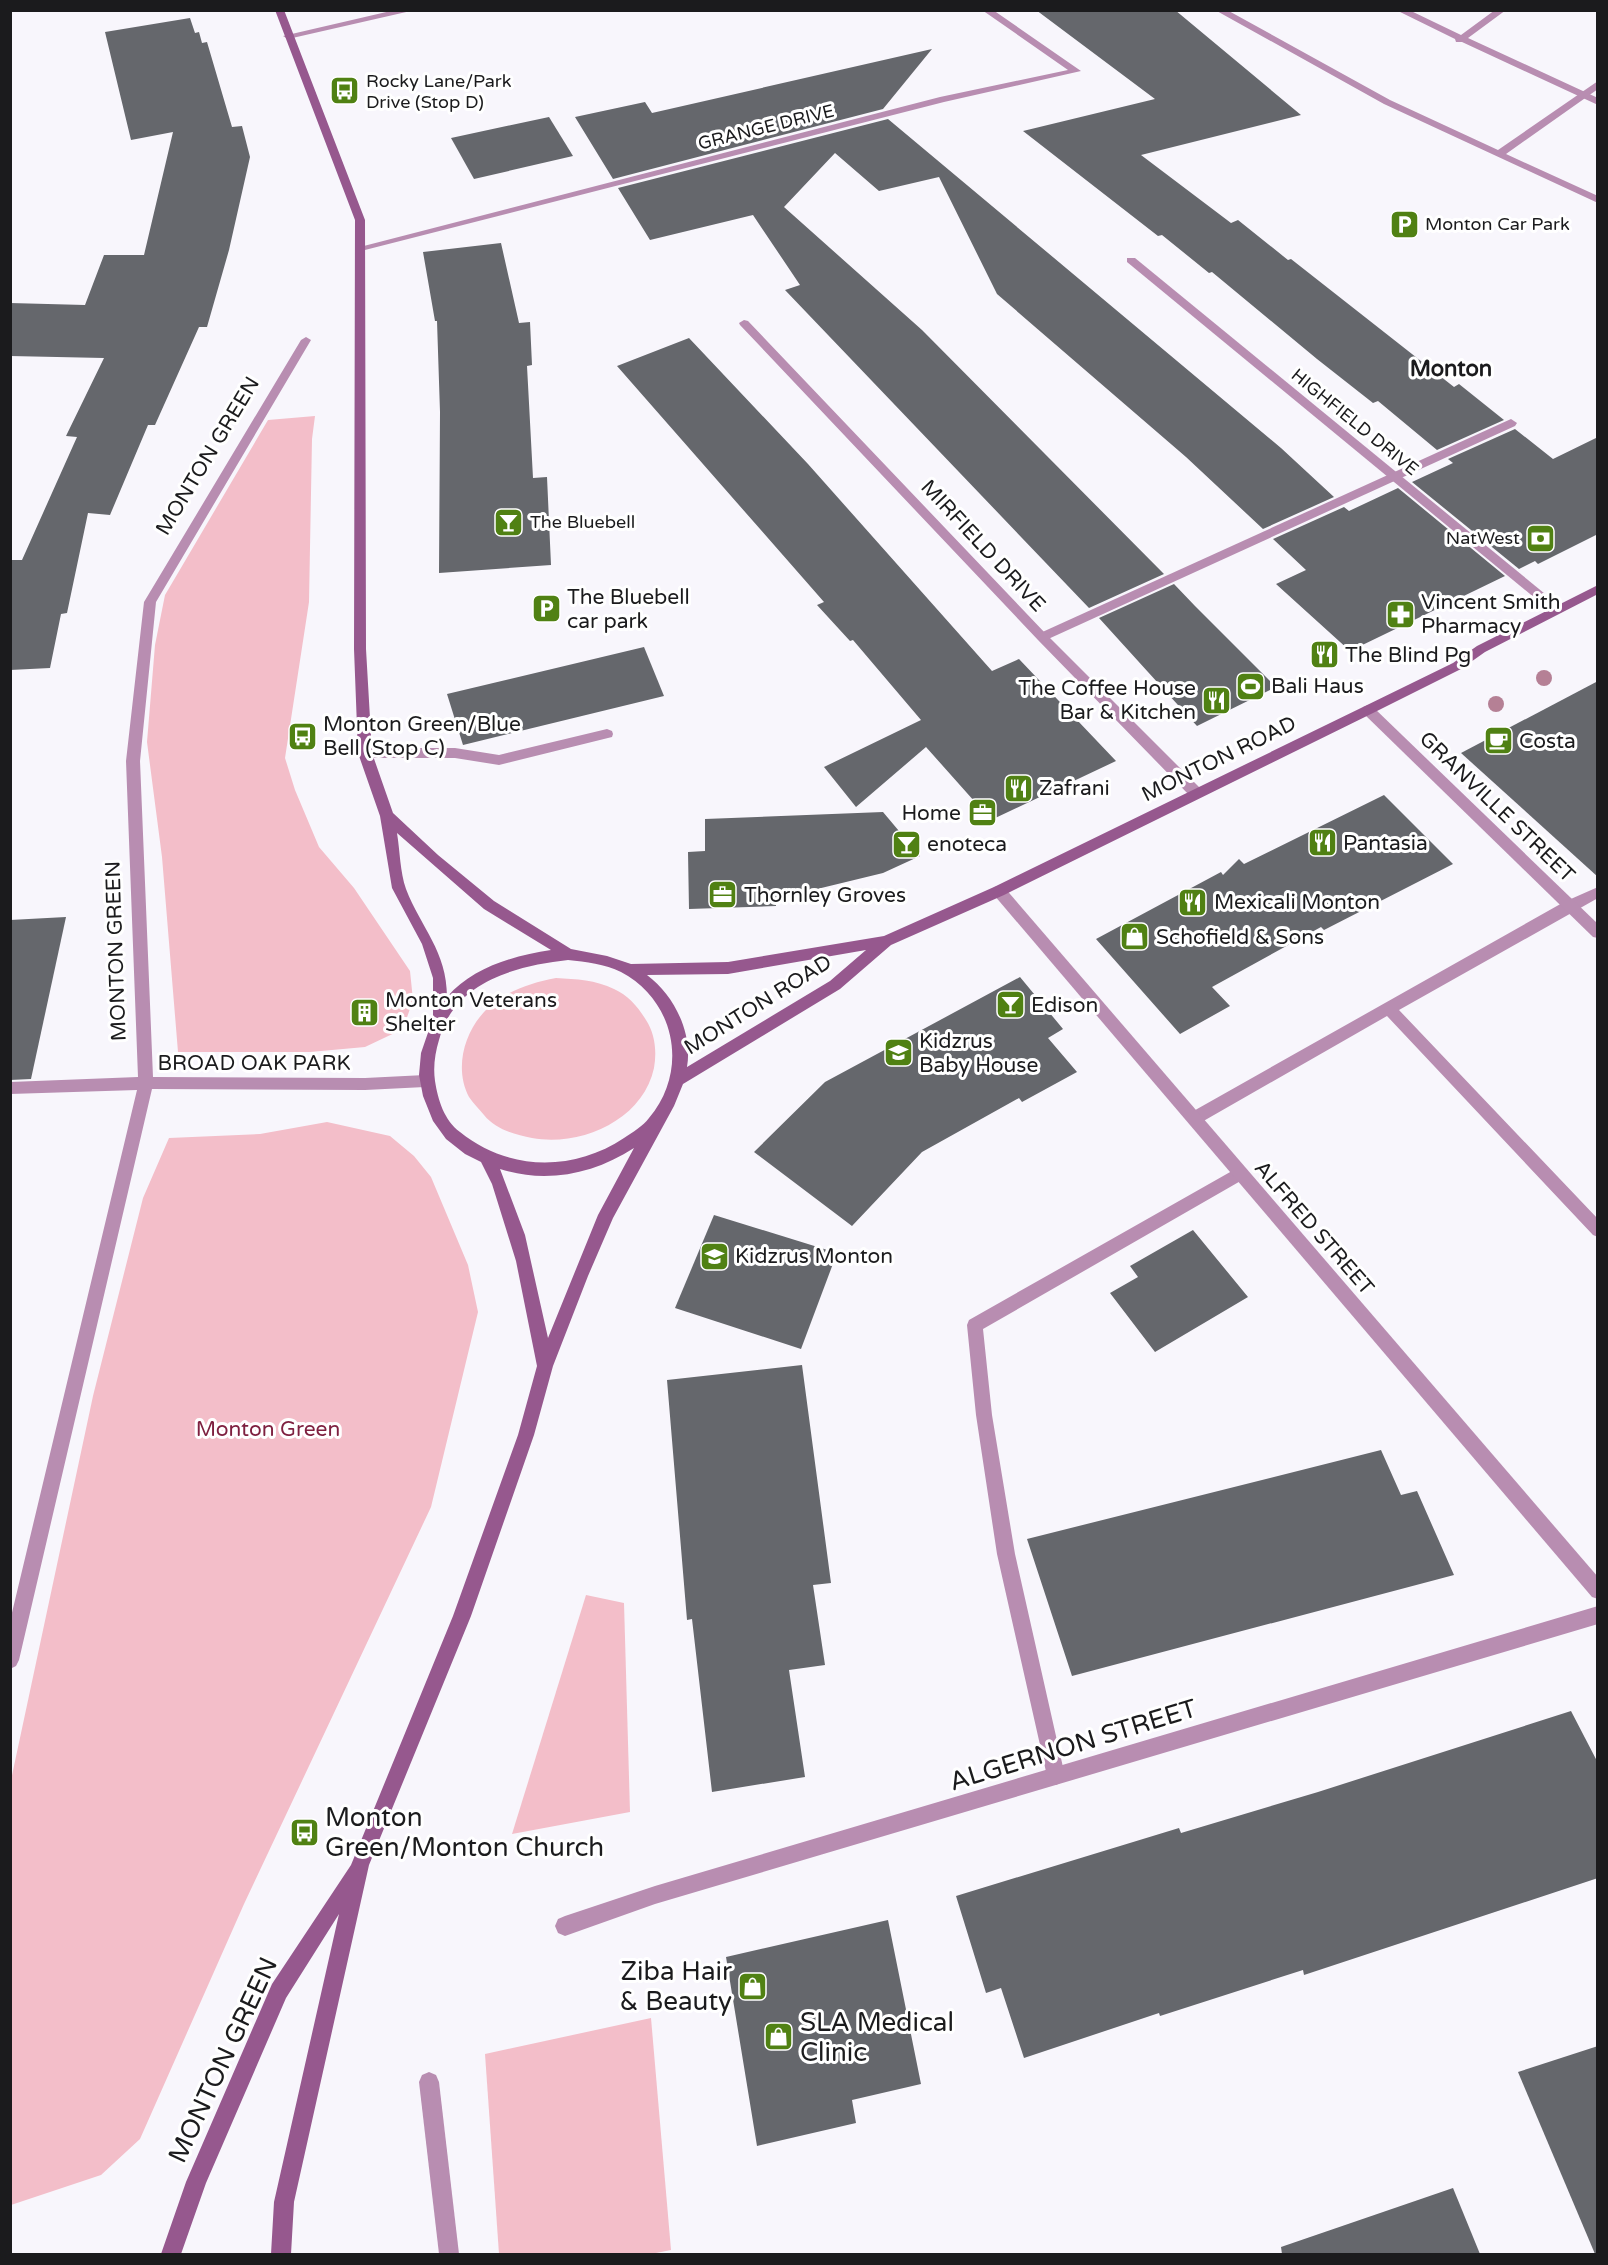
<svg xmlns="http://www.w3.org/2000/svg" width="1608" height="2265" font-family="'Varela Round',sans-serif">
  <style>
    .green { fill: #f3bec9 }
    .building { fill: #65676c }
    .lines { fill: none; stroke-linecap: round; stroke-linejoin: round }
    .lane { fill: #b88db1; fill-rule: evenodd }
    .street { fill: #b88db1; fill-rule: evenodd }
    .secondary { fill: #96588e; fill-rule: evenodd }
    .tree { fill: #b58095 }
    .labels { text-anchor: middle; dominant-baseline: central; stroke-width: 6; stroke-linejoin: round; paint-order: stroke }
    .far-poi-label { font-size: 18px; fill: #1b1b1d; stroke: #fff; text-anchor: start }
    .far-street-label { font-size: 18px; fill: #1b1b1d; stroke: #fff }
    .street-label { font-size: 21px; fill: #1b1b1d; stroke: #fff }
    .poi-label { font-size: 21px; fill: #1b1b1d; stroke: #fff; text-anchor: start }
    .park-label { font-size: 21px; fill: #7e2040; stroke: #fff }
    .far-district-label { font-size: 22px; font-weight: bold; fill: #1b1b1d; stroke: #fff }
    .near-street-label { font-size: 26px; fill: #1b1b1d; stroke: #fff }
    .near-poi-label { font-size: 26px; fill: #1b1b1d; stroke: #fff; text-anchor: start }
  </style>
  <rect width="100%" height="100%" fill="#f8f6fc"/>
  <!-- green -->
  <g class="green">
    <path d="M315 416 312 439 309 602 285 758 295 790 319 847 354 888 410 971 413 1000 403 1029 365 1047 310 1052H178L162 857 147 742 155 645 165 595 268 420Z"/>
    <path d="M556 978C576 979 596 980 614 989 628 995 638 1007 646 1020 655 1034 657 1051 654 1068 643 1120 581 1147 532 1138 515 1135 495 1129 484 1115 479 1109 473 1103 469 1097 451 1063 469 1017 501 998 518 987 536 982 556 978Z"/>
    <path d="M327 1122 390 1136 414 1156 431 1177 468 1265 478 1312 431 1507 244 1904 140 2139 101 2175 11 2205V1780L93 1396 143 1198 169 1138 260 1134Z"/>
    <path d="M586 1595 624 1603 630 1812 512 1834Z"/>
    <path d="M651 2018 671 2250 651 2254H499L485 2054Z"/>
  </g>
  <!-- building -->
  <g class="building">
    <path d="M1036 10H1175L1301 115 1141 155 1231 223 1238 220 1288 260 1291 259 1454 387 1459 384 1504 420 1437 450 1378 401 1373 403 1317 359 1212 272 1209 273 1162 235 1158 236 1023 131 1155 99Z"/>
    <path d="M190 18 195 33 199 32 202 43 207 42 232 127 242 126 250 157 229 250 207 327H199L155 425H148L110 515 88 513 67 613 61 614 50 668 10 670V560H22L77 437 66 436 104 358 10 356V303L85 305 104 255H144L173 132 131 140 105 32Z"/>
    <path d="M932 49 883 109 613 179 575 117 645 102 652 113Z"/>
    <path d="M549 117 573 156 474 179 451 138Z"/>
    <path d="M888 119 1281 448 1334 497 1263 529 1186 457 997 294 939 177 879 191 835 153 784 207 922 330 1164 574 1089 608 785 290 800 285 753 215 650 240 618 188Z"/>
    <path d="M501 243 519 323 530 322 532 365 527 366 533 478 547 477 551 565 439 573 440 412 437 321H435L423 252Z"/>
    <path d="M689 338 808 464 992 671 1019 659 1116 761 991 820 926 747 856 807 824 767 921 720 853 640 850 641 817 605 824 602 617 366Z"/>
    <path d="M1515 429 1553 459 1598 437V534L1538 564 1535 561 1519 569 1412 482 1453 463 1448 459Z"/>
    <path d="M1398 488 1505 576 1350 651 1276 584 1306 570 1273 539 1344 507 1349 511Z"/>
    <path d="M1174 584 1195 606 1276 687 1197 726 1099 618Z"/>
    <path d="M644 647 664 696 463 745 447 694Z"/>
    <path d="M1598 681V877L1461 753Z"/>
    <path d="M1384 795 1453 864 1324 930 1321 927 1212 987 1230 1006 1180 1034 1096 939 1221 872 1223 875 1239 859 1244 864Z"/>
    <path d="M883 812 920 856 883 873 776 899V906L689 909 688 852 705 851V819Z"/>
    <path d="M66 917 31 1079 10 1080V920Z"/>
    <path d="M1020 977 1063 1029 1048 1038 1077 1072 1022 1102 1019 1098 922 1152 852 1226 754 1152 825 1082Z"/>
    <path d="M714 1215 837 1253 801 1349 675 1308Z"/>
    <path d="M1193 1230 1248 1297 1155 1352 1110 1293 1138 1277 1130 1266Z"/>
    <path d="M802 1365 831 1583 813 1585 825 1665 789 1670 805 1777 712 1792 692 1619 687 1620 667 1380Z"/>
    <path d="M1381 1450 1401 1495 1417 1491 1454 1575 1072 1676 1027 1539Z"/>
    <path d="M1571 1711 1598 1763V1878L1304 1975 1303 1970 1160 2016 1159 2013 1024 2058 1001 1988 986 1993 956 1896 1179 1828 1181 1833 1318 1792Z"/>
    <path d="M888 1920 921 2084 852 2100 856 2123 757 2146 726 1957Z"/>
    <path d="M1598 2046V2254H1595L1518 2072Z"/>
    <path d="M1453 2188 1480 2254H1282L1281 2247Z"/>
  </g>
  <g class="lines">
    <!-- lane -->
    <g class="lane">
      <path d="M1215 10H1227L1390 100 1498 150 1598 81V89L1506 154 1598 196V203L1384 104Z"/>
      <path d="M1511 419 1517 423 1515 426 1046 640 1042 641 1036 637 1038 634Z"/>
      <path d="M607 729 612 731 613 734 612 737 499 765 455 758H365L358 753 365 748H455L499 755Z"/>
      <path d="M1598 887V898L1399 1010 1598 1219V1237L1593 1235 1387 1016 1200 1123H1190L1188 1118 1190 1113 1564 902Z"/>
      <path d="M1239 1167 1244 1169 1247 1174 1244 1179 983 1329 992 1415 1015 1554 1065 1776 1062 1782 1056 1785 1050 1782 1047 1776 997 1554 976 1415 967 1325 969 1320Z"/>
      <path d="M429 2072 436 2075 439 2082 459 2254H439L419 2082 422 2075Z"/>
    </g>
    <!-- street -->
    <g class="street">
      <path d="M395 10H415L288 39 283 36Z"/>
      <path d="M982 10H993L1081 71 944 102 361 251 356 248 940 97 1068 70Z"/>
      <path d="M1396 10H1409L1461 35 1495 10H1506L1468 38 1598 98V105L1462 42H1456L1455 39Z"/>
      <path d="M1127 258H1135L1561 607V613H1553L1127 262Z"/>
      <path d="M744 320 748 321 1046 634 1201 789 1203 793 1201 797H1191L1038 640 740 325 739 323Z"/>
      <path d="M306 337 311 340 156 602 140 761 153 1077 365 1078 425 1075 430 1077 432 1081 430 1085 425 1087 365 1090 152 1089 19 1660 16 1666 10 1669V1621L137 1090 10 1094V1082L138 1077 126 761 144 602 301 340Z"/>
      <path d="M1368 705 1373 707 1598 924V938L1593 937 1363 713 1362 710 1363 707Z"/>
      <path d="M999 886 1004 887 1598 1577V1599L1592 1597 994 895 992 891 994 887Z"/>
      <path d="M1598 1606V1624L655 1904 565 1936 558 1933 555 1926 558 1919 565 1916 655 1886Z"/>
    </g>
    <!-- secondary -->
    <path class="secondary" d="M275 10H284L365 220 366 649 372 753 393 813 438 855 494 901 571 949 607 956 631 964 728 962 884 936 994 887 1363 707 1453 663 1477 646 1598 585V594L1485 652 1461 669 1373 713 1004 895 891 945 840 989 683 1084 674 1106 613 1218 588 1276 553 1366 534 1435 471 1616 369 1865 294 2202 291 2254H271L274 2202 339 1914 286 1998 206 2183 181 2254H161L186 2182 272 1984 351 1865 453 1616 518 1435 537 1366 516 1261 492 1184 481 1162 465 1154 446 1139 433 1121 423 1096 419 1075 421 1053 433 1018V978L422 944 392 888 380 816 358 753 354 649 355 220ZM397 833 484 909 551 950C513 956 473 967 447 997 447 951 421 928 406 889 400 872 400 851 397 833ZM866 950 830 981 687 1067C693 1033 674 995 647 975L728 974ZM568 960C586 962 605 964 621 972 676 1001 689 1071 649 1118 643 1126 633 1132 624 1138 573 1172 508 1171 460 1132 444 1120 438 1100 435 1081 433 1067 435 1053 439 1040 454 982 515 966 568 960ZM634 1148 598 1215 548 1338 525 1235 500 1169C546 1184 594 1174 634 1148Z"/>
  </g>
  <!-- trees -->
  <g class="tree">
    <circle cx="1544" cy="678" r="8"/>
    <circle cx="1496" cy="704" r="8"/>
  </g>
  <!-- icons -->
  <defs>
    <symbol id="bus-square" viewBox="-11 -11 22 22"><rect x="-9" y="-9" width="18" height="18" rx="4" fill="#508113" stroke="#fff"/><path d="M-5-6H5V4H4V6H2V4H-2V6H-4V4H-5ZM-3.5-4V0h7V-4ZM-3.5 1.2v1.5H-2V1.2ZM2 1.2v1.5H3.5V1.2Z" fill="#fff"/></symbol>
    <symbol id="parking-square" viewBox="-11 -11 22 22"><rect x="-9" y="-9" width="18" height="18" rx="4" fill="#508113" stroke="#fff"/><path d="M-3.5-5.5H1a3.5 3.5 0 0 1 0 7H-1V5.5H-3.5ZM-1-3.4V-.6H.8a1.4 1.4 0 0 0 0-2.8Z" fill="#fff"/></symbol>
    <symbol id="bar-square" viewBox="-11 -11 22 22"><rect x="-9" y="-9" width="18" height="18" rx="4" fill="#508113" stroke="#fff"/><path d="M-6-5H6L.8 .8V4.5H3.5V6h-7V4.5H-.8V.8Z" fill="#fff"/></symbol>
    <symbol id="bank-square" viewBox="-11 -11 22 22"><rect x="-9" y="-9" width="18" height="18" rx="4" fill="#508113" stroke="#fff"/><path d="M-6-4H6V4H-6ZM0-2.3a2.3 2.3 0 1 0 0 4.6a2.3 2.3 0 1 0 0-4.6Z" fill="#fff"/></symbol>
    <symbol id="pharmacy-square" viewBox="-11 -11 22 22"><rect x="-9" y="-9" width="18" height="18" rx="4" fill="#508113" stroke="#fff"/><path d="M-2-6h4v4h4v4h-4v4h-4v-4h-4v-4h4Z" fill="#fff"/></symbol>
    <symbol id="restaurant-square" viewBox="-11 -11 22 22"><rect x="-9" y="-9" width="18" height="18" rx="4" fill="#508113" stroke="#fff"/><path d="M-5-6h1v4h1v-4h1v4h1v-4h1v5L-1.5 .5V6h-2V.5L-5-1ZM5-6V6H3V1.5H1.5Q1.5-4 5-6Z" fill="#fff"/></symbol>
    <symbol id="stadium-square" viewBox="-11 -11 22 22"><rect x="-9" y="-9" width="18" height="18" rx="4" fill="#508113" stroke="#fff"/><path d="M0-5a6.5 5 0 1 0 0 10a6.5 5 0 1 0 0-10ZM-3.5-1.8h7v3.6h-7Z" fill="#fff"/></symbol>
    <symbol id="cafe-square" viewBox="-11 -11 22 22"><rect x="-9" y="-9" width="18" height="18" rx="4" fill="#508113" stroke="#fff"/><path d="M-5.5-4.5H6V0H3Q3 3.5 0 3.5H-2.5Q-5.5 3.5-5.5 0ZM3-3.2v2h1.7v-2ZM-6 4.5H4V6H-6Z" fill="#fff"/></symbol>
    <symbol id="office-square" viewBox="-11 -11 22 22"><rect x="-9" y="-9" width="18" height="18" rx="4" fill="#508113" stroke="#fff"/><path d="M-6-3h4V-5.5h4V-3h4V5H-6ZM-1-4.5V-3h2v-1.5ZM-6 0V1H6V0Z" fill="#fff"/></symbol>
    <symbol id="shop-square" viewBox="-11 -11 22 22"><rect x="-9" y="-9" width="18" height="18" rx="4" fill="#508113" stroke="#fff"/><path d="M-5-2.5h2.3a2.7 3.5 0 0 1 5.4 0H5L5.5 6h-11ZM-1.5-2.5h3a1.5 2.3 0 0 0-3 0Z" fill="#fff"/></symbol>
    <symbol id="building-square" viewBox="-11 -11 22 22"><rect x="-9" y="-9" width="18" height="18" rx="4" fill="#508113" stroke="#fff"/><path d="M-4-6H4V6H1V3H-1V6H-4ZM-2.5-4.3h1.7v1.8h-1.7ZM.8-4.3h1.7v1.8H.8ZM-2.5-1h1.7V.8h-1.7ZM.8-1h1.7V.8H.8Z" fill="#fff"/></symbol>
    <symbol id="school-square" viewBox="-11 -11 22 22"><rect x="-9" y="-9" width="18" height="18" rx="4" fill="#508113" stroke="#fff"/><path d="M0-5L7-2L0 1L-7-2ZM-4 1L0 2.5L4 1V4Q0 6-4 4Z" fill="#fff"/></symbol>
  </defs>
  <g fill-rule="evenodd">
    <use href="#bus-square" x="328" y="74" width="33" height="33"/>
    <use href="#parking-square" x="1388" y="208" width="33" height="33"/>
    <use href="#bar-square" x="492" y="506" width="33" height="33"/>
    <use href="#bank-square" x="1524" y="522" width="33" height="33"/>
    <use href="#parking-square" x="530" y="592" width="33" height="33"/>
    <use href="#pharmacy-square" x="1384" y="598" width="33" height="33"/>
    <use href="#restaurant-square" x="1308" y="638" width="33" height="33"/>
    <use href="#stadium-square" x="1234" y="670" width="33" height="33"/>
    <use href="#restaurant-square" x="1200" y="684" width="33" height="33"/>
    <use href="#bus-square" x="286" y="720" width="33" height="33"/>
    <use href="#cafe-square" x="1482" y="724" width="33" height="33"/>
    <use href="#restaurant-square" x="1002" y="772" width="33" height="33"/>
    <use href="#office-square" x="966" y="796" width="33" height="33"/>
    <use href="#restaurant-square" x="1306" y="826" width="33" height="33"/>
    <use href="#bar-square" x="890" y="828" width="33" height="33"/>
    <use href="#office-square" x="706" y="878" width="33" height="33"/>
    <use href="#restaurant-square" x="1176" y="886" width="33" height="33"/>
    <use href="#shop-square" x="1118" y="920" width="33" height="33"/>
    <use href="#bar-square" x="994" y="988" width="33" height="33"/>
    <use href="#building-square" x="348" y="996" width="33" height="33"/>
    <use href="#school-square" x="882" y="1036" width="33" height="33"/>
    <use href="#school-square" x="698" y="1240" width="33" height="33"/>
    <use href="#bus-square" x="288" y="1816" width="33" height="33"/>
    <use href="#shop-square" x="736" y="1970" width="33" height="33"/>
    <use href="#shop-square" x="762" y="2020" width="33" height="33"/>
  </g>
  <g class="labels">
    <!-- far-poi labels -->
    <g class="far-poi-label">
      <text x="366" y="81">Rocky Lane/Park<tspan x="366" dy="21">Drive (Stop D)</tspan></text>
      <text x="1425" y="224">Monton Car Park</text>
      <text x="530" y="522">The Bluebell</text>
      <text x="1520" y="538" text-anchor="end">NatWest</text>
    </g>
    <!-- far-street labels -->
    <g class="far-street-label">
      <text transform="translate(766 127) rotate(-14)">GRANGE DRIVE</text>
      <text transform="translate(1355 422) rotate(39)">HIGHFIELD DRIVE</text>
    </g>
    <!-- street labels -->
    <g class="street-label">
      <text transform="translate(208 456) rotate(-59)">MONTON GREEN</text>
      <text transform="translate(983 546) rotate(47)">MIRFIELD DRIVE</text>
      <text transform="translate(1219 759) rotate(-26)">MONTON ROAD</text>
      <text transform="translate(1497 807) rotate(44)">GRANVILLE STREET</text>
      <text transform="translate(116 951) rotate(-92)">MONTON GREEN</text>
      <text transform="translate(758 1005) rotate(-32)">MONTON ROAD</text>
      <text x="254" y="1063">BROAD OAK PARK</text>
      <text transform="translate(1314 1228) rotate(49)">ALFRED STREET</text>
    </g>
    <!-- poi labels -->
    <g class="poi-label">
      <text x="567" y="597">The Bluebell<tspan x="567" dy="24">car park</tspan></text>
      <text x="1421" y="602">Vincent Smith<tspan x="1421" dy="24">Pharmacy</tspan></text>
      <text x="1345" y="655">The Blind Pg</text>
      <text x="1271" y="686">Bali Haus</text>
      <text x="1196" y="688" text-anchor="end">The Coffee House<tspan x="1196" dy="24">Bar &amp; Kitchen</tspan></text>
      <text x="323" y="724">Monton Green/Blue<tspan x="323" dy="24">Bell (Stop C)</tspan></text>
      <text x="1519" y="741">Costa</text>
      <text x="1039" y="788">Zafrani</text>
      <text x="961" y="813" text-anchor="end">Home</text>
      <text x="1343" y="843">Pantasia</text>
      <text x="927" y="844">enoteca</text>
      <text x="744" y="895">Thornley Groves</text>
      <text x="1214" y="902">Mexicali Monton</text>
      <text x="1156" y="937">Schofield &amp; Sons</text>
      <text x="385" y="1000">Monton Veterans<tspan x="385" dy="24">Shelter</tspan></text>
      <text x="1031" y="1005">Edison</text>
      <text x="919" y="1041">Kidzrus<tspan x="919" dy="24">Baby House</tspan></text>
      <text x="735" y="1256">Kidzrus Monton</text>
    </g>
    <!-- park labels -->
    <g class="park-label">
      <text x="268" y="1429">Monton Green</text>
    </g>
    <!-- far-district labels -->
    <g class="far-district-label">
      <text x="1451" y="369">Monton</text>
    </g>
    <!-- near-street labels -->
    <g class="near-street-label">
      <text transform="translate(1073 1745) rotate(-17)">ALGERNON STREET</text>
      <text transform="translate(223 2060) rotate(-65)">MONTON GREEN</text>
    </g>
    <!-- near-poi labels -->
    <g class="near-poi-label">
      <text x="325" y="1817">Monton<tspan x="325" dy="30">Green/Monton Church</tspan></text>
      <text x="732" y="1971" text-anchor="end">Ziba Hair<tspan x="732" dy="30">&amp; Beauty</tspan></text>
      <text x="800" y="2022">SLA Medical<tspan x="800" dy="30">Clinic</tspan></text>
    </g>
  </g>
  <!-- border -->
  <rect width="1608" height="2265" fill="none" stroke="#1b1b1d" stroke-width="24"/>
</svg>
